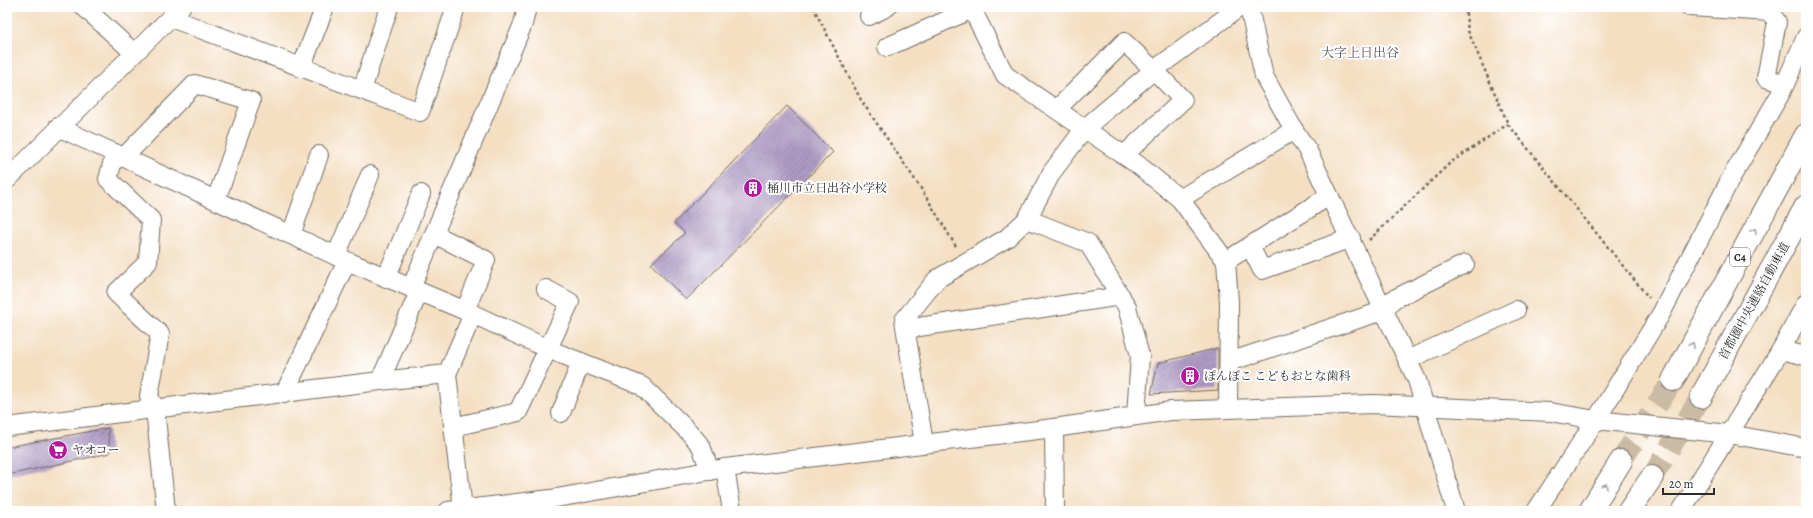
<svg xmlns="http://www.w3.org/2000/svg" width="1813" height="518" font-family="Alegreya,'Noto Serif JP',serif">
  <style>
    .building { fill: url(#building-hatch) }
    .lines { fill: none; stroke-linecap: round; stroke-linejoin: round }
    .highway-tunnel { stroke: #ccbba4; stroke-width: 22; stroke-dasharray: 22 11; stroke-linecap: butt }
    .minor-casing { stroke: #716a60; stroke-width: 20 }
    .highway-casing { stroke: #716a60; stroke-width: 24 }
    .path { stroke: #716a60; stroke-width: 2.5; stroke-dasharray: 3 3; stroke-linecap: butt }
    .minor { stroke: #fff; stroke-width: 18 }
    .highway { stroke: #fff; stroke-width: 22 }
    .oneway { stroke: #a0a0a0 }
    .labels { text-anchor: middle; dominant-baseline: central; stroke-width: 4; stroke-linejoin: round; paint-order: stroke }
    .shield { fill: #fff; stroke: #6b6b6b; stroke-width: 1 }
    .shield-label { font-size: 11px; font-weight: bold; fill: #2b2b2b }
    .poi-label { font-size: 12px; fill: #2b2b2b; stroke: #fff; text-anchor: start }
    .street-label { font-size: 12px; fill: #2b2b2b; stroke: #fff }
    .neighbourhood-label { font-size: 13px; fill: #595261; stroke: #fff }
  </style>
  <defs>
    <pattern id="building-hatch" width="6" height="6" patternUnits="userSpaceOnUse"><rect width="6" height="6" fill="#ae9bc5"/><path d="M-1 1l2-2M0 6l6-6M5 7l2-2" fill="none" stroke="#8e7fa0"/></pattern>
  </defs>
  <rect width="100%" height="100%" fill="#fff"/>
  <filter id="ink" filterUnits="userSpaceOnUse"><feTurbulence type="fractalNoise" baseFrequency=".025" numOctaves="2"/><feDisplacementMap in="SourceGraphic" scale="8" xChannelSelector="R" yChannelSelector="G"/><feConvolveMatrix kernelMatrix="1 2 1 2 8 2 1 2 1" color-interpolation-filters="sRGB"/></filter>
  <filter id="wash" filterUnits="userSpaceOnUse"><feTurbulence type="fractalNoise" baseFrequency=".012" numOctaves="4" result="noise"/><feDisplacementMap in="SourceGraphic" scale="16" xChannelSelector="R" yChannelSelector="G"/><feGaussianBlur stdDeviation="0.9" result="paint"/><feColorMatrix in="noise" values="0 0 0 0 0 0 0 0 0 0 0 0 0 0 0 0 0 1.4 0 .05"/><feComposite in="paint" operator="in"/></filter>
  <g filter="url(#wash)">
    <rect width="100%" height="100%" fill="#f4dfc2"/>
    <g id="blocks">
      <!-- building -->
      <g class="building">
        <path d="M787 106 833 152 686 300 651 264 685 233 674 223Z"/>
        <path d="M1218 348V390L1151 394 1158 363Z"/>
        <path d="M108 428 110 453 7 475V447Z"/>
      </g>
    </g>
  </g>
  <g filter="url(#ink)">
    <use href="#blocks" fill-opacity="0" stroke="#716a60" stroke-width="1"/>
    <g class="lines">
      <!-- highway-tunnel -->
      <g class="highway-tunnel">
        <path d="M1621 461 1673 380"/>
        <path d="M1652 477 1701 397"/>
      </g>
      <defs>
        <g id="minor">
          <path d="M84 7 134 53"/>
          <path d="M971 7 1005 75 1137 164 1180 199 1226 261 1229 302 1228 409"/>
          <path d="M1249 7 1264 76 1294 130 1308 151 1417 380 1456 511"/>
          <path d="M1690 7 1770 12 1777 22 1766 78 1785 84"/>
          <path d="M869 16 887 7"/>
          <path d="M171 18 420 112 456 7"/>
          <path d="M887 47 972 9"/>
          <path d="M301 68 325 7"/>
          <path d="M362 90 389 7"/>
          <path d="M1057 109 1124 42 1154 70 1183 100 1124 155"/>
          <path d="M58 127 347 261 473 314 548 349 642 386 689 432 701 446 710 471"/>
          <path d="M115 153 108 179 151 220 148 262 116 293 160 334 149 396 155 409 166 511"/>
          <path d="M123 158 195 84 251 101 216 200"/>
          <path d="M7 180 181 7"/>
          <path d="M1180 199 1294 130"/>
          <path d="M1027 219 1088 243 1127 307 1140 356 1136 415"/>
          <path d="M434 234 486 260 465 311"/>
          <path d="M291 235 319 155"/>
          <path d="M1250 246 1262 270 1351 238"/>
          <path d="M336 256 370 175"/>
          <path d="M1226 261 1329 196"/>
          <path d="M386 278 421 194"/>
          <path d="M411 288 523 24 527 7"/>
          <path d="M906 329 1121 296"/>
          <path d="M1781 350 1806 356"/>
          <path d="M1407 360 1516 310"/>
          <path d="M1229 362 1385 310 1392 300 1465 264"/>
          <path d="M380 381 419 292"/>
          <path d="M284 394 347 261"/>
          <path d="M561 413 581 362"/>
          <path d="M7 427 380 381 447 374"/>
          <path d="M453 427 518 412 570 302 546 289"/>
          <path d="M1054 428 1055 511"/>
          <path d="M924 444 904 320 937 279 1007 238 1027 219 1052 172 1085 128 1154 70 1240 7"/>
          <path d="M725 468 732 511"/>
          <path d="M463 509 447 374 473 314"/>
          <path d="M448 511 551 499 725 468 1054 428 1171 411 1373 404 1550 412 1596 420 1729 434 1806 448"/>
          <path d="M1536 511 1596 420 1661 314 1732 176 1781 93 1806 37"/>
          <path d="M1681 511 1781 350 1806 303"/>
        </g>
        <g id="highway">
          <path d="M1673 380 1806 135"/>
          <path d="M1701 397 1806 206"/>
          <path d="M1590 511 1621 461"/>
          <path d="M1629 511 1652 477"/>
        </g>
      </defs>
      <!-- minor casing -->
      <use href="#minor" class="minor-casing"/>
      <!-- highway casing -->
      <use href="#highway" class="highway-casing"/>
      <!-- path -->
      <g class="path">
        <path d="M813 7 861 100 922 190 957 248"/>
        <path d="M1465 7 1468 31 1508 124 1649 298"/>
        <path d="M1369 240 1450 163 1508 124"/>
      </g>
      <!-- minor -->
      <use href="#minor" class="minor"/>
      <!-- highway -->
      <use href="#highway" class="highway"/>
    </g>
    <!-- one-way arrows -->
    <defs><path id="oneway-chevron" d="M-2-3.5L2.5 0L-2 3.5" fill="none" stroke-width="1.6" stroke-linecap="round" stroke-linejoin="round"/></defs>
    <g class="oneway">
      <use href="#oneway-chevron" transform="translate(1754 231) rotate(-61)"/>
      <use href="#oneway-chevron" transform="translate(1692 345) rotate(-61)"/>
      <use href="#oneway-chevron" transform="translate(1605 486) rotate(-58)"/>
    </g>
  </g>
  <!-- icons -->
  <defs>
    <symbol id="building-disc" viewBox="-11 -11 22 22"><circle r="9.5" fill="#b5179e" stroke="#fff"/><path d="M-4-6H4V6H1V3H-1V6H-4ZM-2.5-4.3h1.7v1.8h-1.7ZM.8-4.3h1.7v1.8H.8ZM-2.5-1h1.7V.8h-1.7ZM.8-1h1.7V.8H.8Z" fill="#fff"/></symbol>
    <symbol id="supermarket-disc" viewBox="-11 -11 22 22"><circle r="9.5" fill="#b5179e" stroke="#fff"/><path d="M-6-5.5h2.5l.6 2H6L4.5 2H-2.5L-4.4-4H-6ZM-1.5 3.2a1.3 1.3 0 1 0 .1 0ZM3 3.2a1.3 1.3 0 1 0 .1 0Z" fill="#fff"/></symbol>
  </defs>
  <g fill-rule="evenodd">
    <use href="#building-disc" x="742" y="177" width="22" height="22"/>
    <use href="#building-disc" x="1179" y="365" width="22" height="22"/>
    <use href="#supermarket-disc" x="47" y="439" width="22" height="22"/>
  </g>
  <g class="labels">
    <!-- shield labels -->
    <rect class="shield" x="1730" y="248" width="20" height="18" rx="3"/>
    <g class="shield-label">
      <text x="1740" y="257">C4</text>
    </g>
    <!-- poi labels -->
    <g class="poi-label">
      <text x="767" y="188">桶川市立日出谷小学校</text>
      <text x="1204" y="376">ぽんぽこ こどもおとな歯科</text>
      <text x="72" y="450">ヤオコー</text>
    </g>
    <!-- street labels -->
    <g class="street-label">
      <text transform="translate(1754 301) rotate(-61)">首都圏中央連絡自動車道</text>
    </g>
    <!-- neighbourhood labels -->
    <g class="neighbourhood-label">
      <text x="1360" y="52">大字上日出谷</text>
    </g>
  </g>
  <!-- margin -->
  <rect width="1813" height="518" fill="none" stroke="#fff" stroke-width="24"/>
  <!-- scale -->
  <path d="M1663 488v6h51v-6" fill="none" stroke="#2b2b2b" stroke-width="2"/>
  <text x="1669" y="488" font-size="12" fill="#2b2b2b" stroke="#ffffff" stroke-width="3" paint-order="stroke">20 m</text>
</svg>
